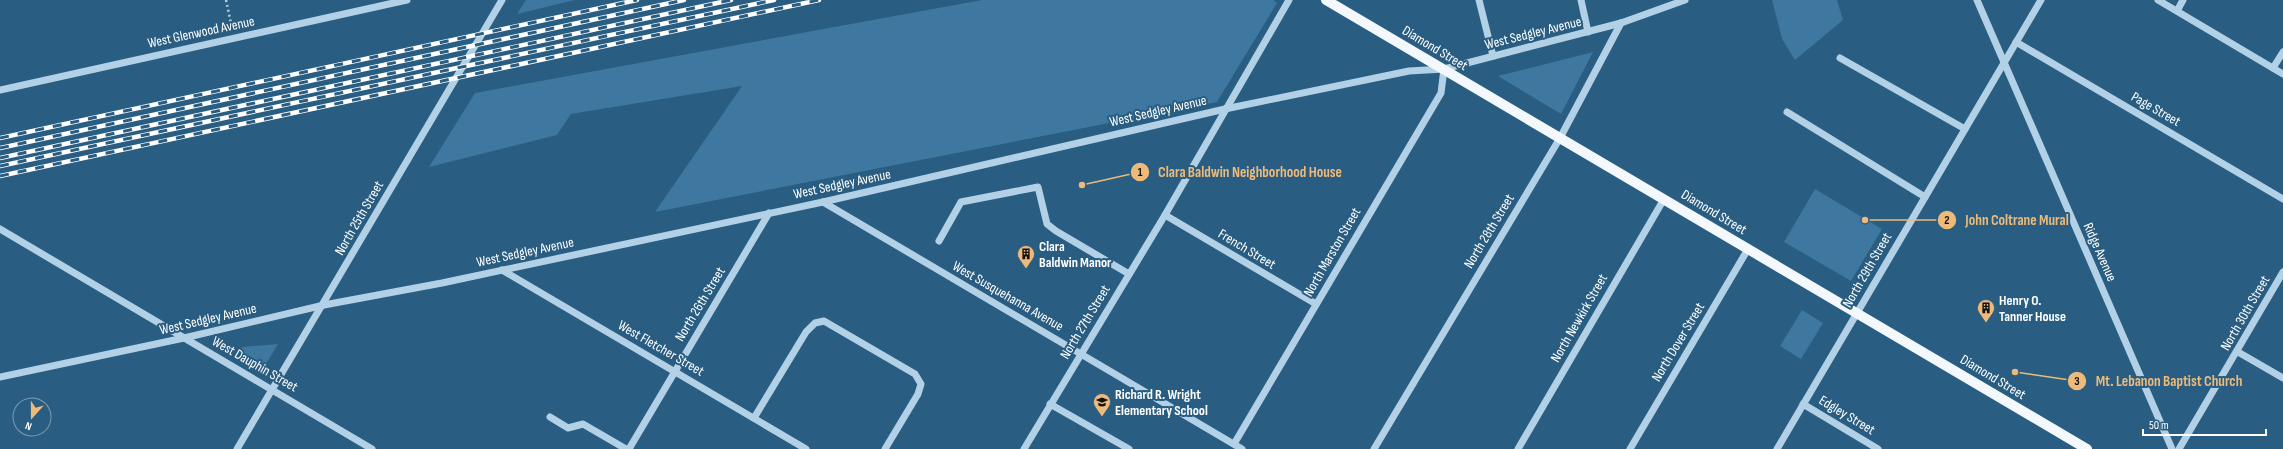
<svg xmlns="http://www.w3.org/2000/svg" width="2283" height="449" font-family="'Sofia Sans Condensed',sans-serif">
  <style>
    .green { fill: #3e779f }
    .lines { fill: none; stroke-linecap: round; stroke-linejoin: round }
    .path { stroke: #b2d1e6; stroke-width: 2.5; stroke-dasharray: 2 3; stroke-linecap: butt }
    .minor { stroke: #b2d1e6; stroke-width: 7 }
    .major { stroke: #f3f8fd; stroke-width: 10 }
    .rail-casing { stroke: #fff; stroke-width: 4.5 }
    .rail { stroke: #295d82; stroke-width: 3; stroke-dasharray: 9; stroke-linecap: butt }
    .labels { text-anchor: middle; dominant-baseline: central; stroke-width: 4; stroke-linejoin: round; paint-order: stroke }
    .street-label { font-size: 14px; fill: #fff; stroke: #295d82 }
    .poi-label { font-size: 14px; font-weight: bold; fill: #fff; stroke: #295d82; text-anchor: start }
    .leader { fill: none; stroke: #edba79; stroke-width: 1.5 }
    .callout-dot { fill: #edba79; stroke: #295d82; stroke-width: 1.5 }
    .mark-label { font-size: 12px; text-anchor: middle; font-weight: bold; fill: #111 }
    .callout-label { font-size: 15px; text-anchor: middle; font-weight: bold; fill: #edba79; stroke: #295d82; stroke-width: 4; stroke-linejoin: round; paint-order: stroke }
  </style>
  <rect width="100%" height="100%" fill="#295d82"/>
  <!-- green -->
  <g class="green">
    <path d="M526 0H575L517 14Z"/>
    <path d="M982 0H1273L1277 3 1217 102 655 212 742 86 571 114 557 135 429 167 475 93Z"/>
    <path d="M1772 0H1837L1843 20 1795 60 1782 39Z"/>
    <path d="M1593 52 1561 114 1498 76Z"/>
    <path d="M1815 189 1882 229 1851 281 1784 242Z"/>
    <path d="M1802 310 1823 323 1801 359 1780 346Z"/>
    <path d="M278 344 263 369 238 354 242 347Z"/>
  </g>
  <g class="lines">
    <!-- path -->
    <path class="path" d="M226 0 232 28"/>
    <!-- minor -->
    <g class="minor">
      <path d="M1479 0 1493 56"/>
      <path d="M1581 0 1588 32"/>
      <path d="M1977 0 2172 449"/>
      <path d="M2158 0 2283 74"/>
      <path d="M2177 11 2183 0"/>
      <path d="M2016 42 2283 199"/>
      <path d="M1840 58 1965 129"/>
      <path d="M2273 68 2283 52"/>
      <path d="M0 90 407 0"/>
      <path d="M1787 112 1925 197"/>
      <path d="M823 202 1242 449"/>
      <path d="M1165 215 1316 304"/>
      <path d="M0 229 372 449"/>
      <path d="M939 241 961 202 1038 187 1047 224 1056 231 1129 274"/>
      <path d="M502 270 806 449"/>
      <path d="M2238 352 2283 378"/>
      <path d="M0 377 184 338 324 305 442 283 823 202 1225 109 1409 71 1444 69 1621 23 1685 0"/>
      <path d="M1050 404 1129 449"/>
      <path d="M1803 404 1878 449"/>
      <path d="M550 417 568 428 583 424 626 449"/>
      <path d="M754 418 806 332 815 323 824 321 915 374 921 384 918 394 885 449"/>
      <path d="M1234 444 1441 93 1444 69"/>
      <path d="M237 449 502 0"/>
      <path d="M629 449 769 213"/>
      <path d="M1024 449 1165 215 1289 0"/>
      <path d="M1374 449 1560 138 1621 23"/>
      <path d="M1518 449 1664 199"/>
      <path d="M1630 449 1748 249"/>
      <path d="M1777 449 2041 0"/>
      <path d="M2179 449 2283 272"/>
    </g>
    <!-- major -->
    <path class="major" d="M1326 0 2087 449"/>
    <defs>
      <g id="rail">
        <path d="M0 138 637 0"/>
        <path d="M0 148 684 0"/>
        <path d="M0 158 731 0"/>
        <path d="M0 166 774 0"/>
        <path d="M0 176 819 0"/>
      </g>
    </defs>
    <!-- rail casing -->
    <use href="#rail" class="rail-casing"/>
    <!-- rail -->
    <use href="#rail" class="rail"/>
  </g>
  <!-- icons -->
  <defs>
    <symbol id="building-pin" viewBox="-11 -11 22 30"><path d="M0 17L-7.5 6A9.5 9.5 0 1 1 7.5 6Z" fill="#edba79" stroke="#295d82"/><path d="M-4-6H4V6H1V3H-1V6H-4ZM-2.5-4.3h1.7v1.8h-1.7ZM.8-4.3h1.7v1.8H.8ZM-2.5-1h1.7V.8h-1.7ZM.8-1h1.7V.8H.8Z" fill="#111"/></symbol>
    <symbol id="school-pin" viewBox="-11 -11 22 30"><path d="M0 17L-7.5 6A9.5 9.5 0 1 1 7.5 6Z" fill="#edba79" stroke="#295d82"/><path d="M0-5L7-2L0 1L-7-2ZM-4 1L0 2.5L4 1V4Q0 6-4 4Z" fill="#111"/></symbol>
  </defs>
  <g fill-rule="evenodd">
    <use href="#building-pin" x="1016" y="244" width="20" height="27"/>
    <use href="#building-pin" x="1976" y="298" width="20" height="27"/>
    <use href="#school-pin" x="1092" y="392" width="20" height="27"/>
  </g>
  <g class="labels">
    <!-- street labels -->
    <g class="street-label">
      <text transform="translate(201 32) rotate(-12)">West Glenwood Avenue</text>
      <text transform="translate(1533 33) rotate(-14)">West Sedgley Avenue</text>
      <text transform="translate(1435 48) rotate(31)">Diamond Street</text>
      <text transform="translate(2156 109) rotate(30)">Page Street</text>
      <text transform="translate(1158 111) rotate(-13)">West Sedgley Avenue</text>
      <text transform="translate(842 184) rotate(-12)">West Sedgley Avenue</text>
      <text transform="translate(1714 212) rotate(31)">Diamond Street</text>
      <text transform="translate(359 218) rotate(-60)">North 25th Street</text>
      <text transform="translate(1489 231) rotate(-59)">North 28th Street</text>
      <text transform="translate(1247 249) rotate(31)">French Street</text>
      <text transform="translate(525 252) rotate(-12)">West Sedgley Avenue</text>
      <text transform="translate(1332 252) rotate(-60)">North Marston Street</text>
      <text transform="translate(2100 252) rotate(66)">Ridge Avenue</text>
      <text transform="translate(1867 270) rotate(-60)">North 29th Street</text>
      <text transform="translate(1008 296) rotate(30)">West Susquehanna Avenue</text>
      <text transform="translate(700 304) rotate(-59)">North 26th Street</text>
      <text transform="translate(2245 313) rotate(-60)">North 30th Street</text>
      <text transform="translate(1579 318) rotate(-60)">North Newkirk Street</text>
      <text transform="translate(208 319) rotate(-13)">West Sedgley Avenue</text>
      <text transform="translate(1085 322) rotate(-59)">North 27th Street</text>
      <text transform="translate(1678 342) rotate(-59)">North Dover Street</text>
      <text transform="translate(661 348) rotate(30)">West Fletcher Street</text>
      <text transform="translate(255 364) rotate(30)">West Dauphin Street</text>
      <text transform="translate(1993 377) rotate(31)">Diamond Street</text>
      <text transform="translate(1847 415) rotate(31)">Edgley Street</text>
    </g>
    <!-- poi labels -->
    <g class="poi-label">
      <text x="1039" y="246">Clara<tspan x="1039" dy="16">Baldwin Manor</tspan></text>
      <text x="1999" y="300">Henry O.<tspan x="1999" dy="16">Tanner House</tspan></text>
      <text x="1115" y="394">Richard R. Wright<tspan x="1115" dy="16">Elementary School</tspan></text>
    </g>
  </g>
  <!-- callouts -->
  <path class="leader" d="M1082 185L1140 172M1865 220L1947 220M2015 372L2077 381"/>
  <g class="callout-dot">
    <circle cx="1082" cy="185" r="4"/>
    <circle cx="1865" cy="220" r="4"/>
    <circle cx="2015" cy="372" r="4"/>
    <circle cx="1140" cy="172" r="10"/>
    <circle cx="1947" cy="220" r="10"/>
    <circle cx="2077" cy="381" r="10"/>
  </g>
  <g class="mark-label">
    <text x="1140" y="176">1</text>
    <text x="1947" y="224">2</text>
    <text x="2077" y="385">3</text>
  </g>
  <g class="callout-label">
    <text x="1250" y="177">Clara Baldwin Neighborhood House</text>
    <text x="2017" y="225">John Coltrane Mural</text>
    <text x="2169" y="386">Mt. Lebanon Baptist Church</text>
  </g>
  <!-- north arrow -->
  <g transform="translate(32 417) rotate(201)"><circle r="19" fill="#295d82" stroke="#7f9eb4"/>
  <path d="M0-3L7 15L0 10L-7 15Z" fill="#edba79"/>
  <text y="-6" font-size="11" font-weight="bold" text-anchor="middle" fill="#ffffff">N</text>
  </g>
  <!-- scale -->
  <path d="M2143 429v6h123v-6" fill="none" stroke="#ffffff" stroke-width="2"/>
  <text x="2149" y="429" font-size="12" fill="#ffffff" stroke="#295d82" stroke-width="3" paint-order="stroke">50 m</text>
</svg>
